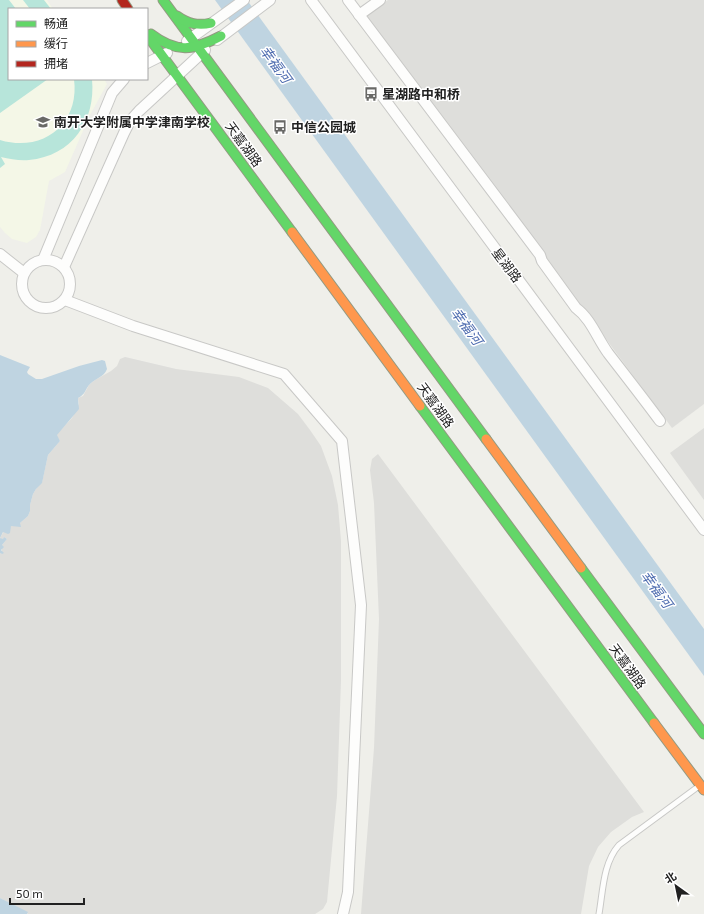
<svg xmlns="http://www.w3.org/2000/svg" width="704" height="914" font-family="'Exo 2','Noto Sans SC',sans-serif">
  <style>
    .residential { fill: #dededb }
    .education { fill: #f4f7e7 }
    .pitch { fill: #b7e5da }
    .water { fill: #bfd4e1 }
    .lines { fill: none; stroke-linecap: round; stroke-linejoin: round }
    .lane-casing { stroke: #c8c8c6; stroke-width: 7 }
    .street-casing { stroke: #c8c8c6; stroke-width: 12 }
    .fast-casing { stroke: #939a82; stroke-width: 11 }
    .slow-casing { stroke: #939a82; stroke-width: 11 }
    .jam-casing { stroke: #939a82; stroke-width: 11 }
    .lane { stroke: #fdfdfc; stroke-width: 5 }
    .street { stroke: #fdfdfc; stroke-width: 10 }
    .fast { stroke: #63d668; stroke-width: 9 }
    .slow { stroke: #ff974d; stroke-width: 9 }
    .jam { stroke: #b3261e; stroke-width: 9 }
    .labels { text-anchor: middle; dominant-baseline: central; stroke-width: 3; stroke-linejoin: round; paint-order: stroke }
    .poi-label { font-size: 13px; font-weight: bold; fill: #212121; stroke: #fff; text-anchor: start }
    .street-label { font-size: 13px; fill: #212121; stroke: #fff }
    .water-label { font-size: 14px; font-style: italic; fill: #4f6db0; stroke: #fff }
  </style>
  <rect width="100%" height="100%" fill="#efefea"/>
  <!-- residential -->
  <g class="residential">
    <path d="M388 0H704V404L672 428 366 16Z"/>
    <path d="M125 357 176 369 239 377 268 388 298 414 310 430 321 446 332 476 338 505 341 541V680L337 796 327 902 323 909 315 914H27L28 913 0 898V553L2 554V545L7 539 4 537 3 540 0 538 4 531 10 528 11 526 20 523 28 516 30 511V505L33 494 36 489 42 482 48 455 60 441 56 435 72 418 79 404 78 398 83 396 89 385 95 380 111 371 117 366 120 359Z"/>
    <path d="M704 428V500L670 453Z"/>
    <path d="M378 454 644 812 632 817 611 832 598 847 589 866 581 914H361L374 748 379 619 374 503 370 470 372 459Z"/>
  </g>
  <!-- education -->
  <path class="education" d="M0 0H47L53 9H9V79H104L107 84 90 115 65 172 49 181 40 230 36 237 27 243 12 239 5 233 0 227Z"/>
  <!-- pitch -->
  <g class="pitch">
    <path d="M0 0H9L16 9H9V79H48L0 113Z"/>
    <path d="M23 0H44L51 9H30Z"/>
    <path d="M74 79H92C96 121 72 156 29 160 20 161 10 159 1 157L5 164 0 168V140C43 153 80 124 74 79Z"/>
  </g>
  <!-- water -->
  <g class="water">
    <path d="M215 0H247L704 629V676Z"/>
    <path d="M0 355 30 367 27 372 28 374 36 379H42L79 366 102 360 105 361 107 369C104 377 96 378 90 384 85 389 86 394 78 398L79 409 57 435 60 441 48 455 42 483 36 489 33 494 30 505V511L28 516 20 523 21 527 11 526 10 533 8 534 3 532 0 538 3 539 4 537 7 539 2 545 4 547 1 550 4 553 2 554 0 553Z"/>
    <path d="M0 898 28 912 27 914H0Z"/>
  </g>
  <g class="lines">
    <defs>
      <path id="lane" d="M599 914C603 891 603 863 619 845L699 786"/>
      <g id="street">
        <path d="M311 0 704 530"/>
        <path d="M348 0 540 255 542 261 576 308C591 319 597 338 608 353 625 375 643 398 660 421"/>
        <path d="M359 15 380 0"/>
        <path d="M217 40 270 0"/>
        <path d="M187 41 244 0"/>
        <path d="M147 63 167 53"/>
        <path d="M0 254 24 273"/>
        <circle cx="46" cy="284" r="24"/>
        <path d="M43 260 112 93 124 79"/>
        <path d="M64 267 124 133 130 121 139 111 205 50"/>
        <path d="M65 300 133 326 284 374 342 441 361 605 348 892 343 914"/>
      </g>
      <g id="fast">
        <path d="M163 0 486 439"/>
        <path d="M177 16C188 24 198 26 211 23"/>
        <path d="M151 34C177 54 194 50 221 36"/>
        <path d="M147 35 292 232"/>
        <path d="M420 406 654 723"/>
        <path d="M581 568 704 734"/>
      </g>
      <g id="slow">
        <path d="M292 232 420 406"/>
        <path d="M486 439 581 568"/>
        <path d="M654 723 704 790"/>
      </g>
      <path id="jam" d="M122 0 128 9"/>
    </defs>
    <!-- lane casing -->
    <use href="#lane" class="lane-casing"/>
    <!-- street casing -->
    <use href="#street" class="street-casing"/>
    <!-- fast casing -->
    <use href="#fast" class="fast-casing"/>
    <!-- slow casing -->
    <use href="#slow" class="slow-casing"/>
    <!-- jam casing -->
    <use href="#jam" class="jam-casing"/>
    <!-- lane -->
    <use href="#lane" class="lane"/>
    <!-- street -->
    <use href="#street" class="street"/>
    <!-- fast -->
    <use href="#fast" class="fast"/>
    <!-- slow -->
    <use href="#slow" class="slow"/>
    <!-- jam -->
    <use href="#jam" class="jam"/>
  </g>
  <!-- icons -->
  <defs>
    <symbol id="bus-bare" viewBox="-9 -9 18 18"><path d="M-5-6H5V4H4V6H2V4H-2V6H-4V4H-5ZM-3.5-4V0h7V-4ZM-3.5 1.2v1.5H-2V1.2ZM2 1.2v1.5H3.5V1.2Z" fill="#696967" stroke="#fff" stroke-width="2.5" paint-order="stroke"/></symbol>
    <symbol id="school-bare" viewBox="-9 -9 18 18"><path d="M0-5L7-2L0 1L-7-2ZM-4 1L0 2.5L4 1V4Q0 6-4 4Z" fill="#696967" stroke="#fff" stroke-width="2.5" paint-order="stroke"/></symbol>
  </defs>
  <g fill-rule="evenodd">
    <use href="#bus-bare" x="361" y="84" width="20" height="20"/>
    <use href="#school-bare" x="33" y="112" width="20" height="20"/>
    <use href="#bus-bare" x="270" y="117" width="20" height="20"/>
  </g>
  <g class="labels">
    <!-- poi labels -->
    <g class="poi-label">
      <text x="382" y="94">星湖路中和桥</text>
      <text x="54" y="122">南开大学附属中学津南学校</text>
      <text x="291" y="127">中信公园城</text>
    </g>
    <!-- street labels -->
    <g class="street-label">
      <text transform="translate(244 144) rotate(54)">天嘉湖路</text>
      <text transform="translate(507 265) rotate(53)">星湖路</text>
      <text transform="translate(436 405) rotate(54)">天嘉湖路</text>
      <text transform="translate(628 666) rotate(54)">天嘉湖路</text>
    </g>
    <!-- water labels -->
    <g class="water-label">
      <text transform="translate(276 64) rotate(54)">幸福河</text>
      <text transform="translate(467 326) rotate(54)">幸福河</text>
      <text transform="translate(657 589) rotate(54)">幸福河</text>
    </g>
  </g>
  <!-- legend -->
  <rect x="8" y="8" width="140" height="72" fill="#ffffff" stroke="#a6a6a6"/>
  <rect x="16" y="21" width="20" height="6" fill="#63d668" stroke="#a6a6a6"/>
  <text x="44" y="28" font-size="12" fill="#212121">畅通</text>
  <rect x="16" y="41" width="20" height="6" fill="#ff974d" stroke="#a6a6a6"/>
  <text x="44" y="48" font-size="12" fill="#212121">缓行</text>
  <rect x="16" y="61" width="20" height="6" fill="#b3261e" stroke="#a6a6a6"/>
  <text x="44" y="68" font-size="12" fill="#212121">拥堵</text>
  <!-- north arrow -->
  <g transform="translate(676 886) rotate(327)" stroke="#ffffff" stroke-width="3" paint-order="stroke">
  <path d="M0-3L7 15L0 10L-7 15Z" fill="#212121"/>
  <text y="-6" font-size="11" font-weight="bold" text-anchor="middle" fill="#212121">北</text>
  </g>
  <!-- scale -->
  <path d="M10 898v6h74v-6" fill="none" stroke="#212121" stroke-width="2"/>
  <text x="16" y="898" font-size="12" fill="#212121" stroke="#ffffff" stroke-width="3" paint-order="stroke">50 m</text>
</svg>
